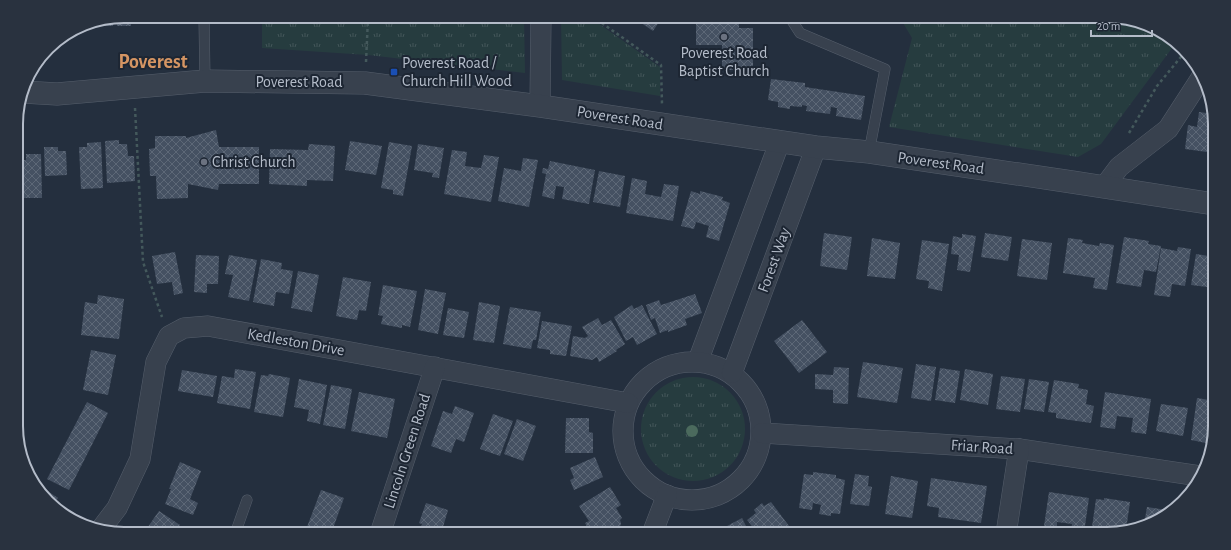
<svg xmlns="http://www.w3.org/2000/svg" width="1231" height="550" font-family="'Alegreya Sans',sans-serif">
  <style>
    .grass { fill: url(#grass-tufts) }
    .building { fill: url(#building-cross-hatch) }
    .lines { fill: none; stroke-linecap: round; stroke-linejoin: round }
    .service-casing { stroke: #565f6c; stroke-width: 11 }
    .minor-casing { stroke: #565f6c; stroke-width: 21 }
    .tertiary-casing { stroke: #565f6c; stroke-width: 23 }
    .path { stroke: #44595c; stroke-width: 2.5; stroke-dasharray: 3 3; stroke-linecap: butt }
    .service { stroke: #38414e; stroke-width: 10 }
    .minor { stroke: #38414e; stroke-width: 20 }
    .tertiary { stroke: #38414e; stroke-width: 22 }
    .tree { fill: #4b6a5d }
    .worship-dot { fill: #6b7280; stroke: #1d2633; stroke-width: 1.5 }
    .transit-dot { fill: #1a4fb4; stroke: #1d2633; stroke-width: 1.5 }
    .labels { text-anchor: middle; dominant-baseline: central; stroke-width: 4; stroke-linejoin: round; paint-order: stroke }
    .poi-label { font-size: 16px; fill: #b4bcc9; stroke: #1d2633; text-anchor: start }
    .street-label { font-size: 16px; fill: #b4bcc9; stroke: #1d2633 }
    .district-label { font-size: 20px; font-weight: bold; fill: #d59563; stroke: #1d2633 }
    .rim { fill: none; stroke: #b4bcc9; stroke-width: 2 }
  </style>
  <defs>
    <pattern id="grass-tufts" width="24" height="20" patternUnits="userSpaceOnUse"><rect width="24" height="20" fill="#263c3f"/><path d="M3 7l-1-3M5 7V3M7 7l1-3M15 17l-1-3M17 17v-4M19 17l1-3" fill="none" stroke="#435659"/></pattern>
    <pattern id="building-cross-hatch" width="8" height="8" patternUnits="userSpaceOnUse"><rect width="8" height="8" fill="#455162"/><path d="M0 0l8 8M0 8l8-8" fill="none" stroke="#5d6877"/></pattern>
  </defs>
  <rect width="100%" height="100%" fill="#242f3e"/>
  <!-- grass -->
  <g class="grass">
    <path d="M378 16H524L525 73 368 55 262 48V19L369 21Z"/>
    <path d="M561 16H588L660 67V96L562 80Z"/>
    <path d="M899 16H1107L1149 24 1175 44 1101 144 1078 157 889 127 912 38Z"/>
    <circle cx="693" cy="429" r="52"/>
  </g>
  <!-- building -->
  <g class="building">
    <path d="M124 16H138L139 22H131V26H117V17Z"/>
    <path d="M145 16H191V21H161L162 24H145Z"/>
    <path d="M212 16H256V18H226V22H212Z"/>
    <path d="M631 16H663L653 31Z"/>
    <path d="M696 16H739V28H753V70H722V45H696Z"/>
    <path d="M113 18V26H99V21Z"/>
    <path d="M771 79 805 83V87L865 96 861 120 836 116 837 108 831 107 830 114 806 111 807 106 802 105V107L790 106V109L778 107V102L768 100Z"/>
    <path d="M1199 112 1214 114V153L1185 149 1188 125 1197 127Z"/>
    <path d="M216 130 219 147H259V184H219L218 190 188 184V198L157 199 156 176H150L149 149 155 148V136H186V138Z"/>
    <path d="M119 140V144H127L128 156H134L135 181 107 183 105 141Z"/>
    <path d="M350 141 382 146 376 175 345 170Z"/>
    <path d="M101 142 103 188 81 189 79 147H87V143Z"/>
    <path d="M389 142 412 146 403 196 393 194V190L381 188Z"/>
    <path d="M309 144 335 146 333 181 307 180V186L269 184 270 149 308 150Z"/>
    <path d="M418 144 444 148 439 178 432 177 433 173 414 170Z"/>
    <path d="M44 147H58V151H66L67 175 45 176Z"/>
    <path d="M452 150 467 152 465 166 481 168 484 155 499 157 491 202 444 194Z"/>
    <path d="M26 154H41L42 198H18L17 160H26Z"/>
    <path d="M523 158 538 160 529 207 498 201 504 168 521 171Z"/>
    <path d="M550 161 595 170 589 204 562 199 564 187 556 186 554 199 542 196 546 174 542 173 543 168 548 169Z"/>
    <path d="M599 171 625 176 620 207 593 202Z"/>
    <path d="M632 178 647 181 645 194 661 197 664 184 679 186 673 221 626 213Z"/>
    <path d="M691 191 700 194V191L723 197 722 200 730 203 719 241 706 237 709 226 696 222 694 229 681 226Z"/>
    <path d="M824 233 852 237 847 270 820 266Z"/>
    <path d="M985 233 1012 237 1008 261 981 257Z"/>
    <path d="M962 234 976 236 970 272 957 270 959 255 951 254 953 236 962 238Z"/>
    <path d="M1124 237 1149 241 1148 244 1161 246 1156 272 1144 270 1141 287 1116 283Z"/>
    <path d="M872 238 900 243 895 279 867 276Z"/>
    <path d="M1068 238 1083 240 1082 243 1099 246 1100 243 1114 245 1107 290 1093 288 1095 278 1063 273Z"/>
    <path d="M1022 239 1052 243 1047 280 1017 276Z"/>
    <path d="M922 240 949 244 942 291 928 288 929 281 916 279Z"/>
    <path d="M1178 247 1191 249 1185 286 1172 284 1170 297 1154 295 1161 248 1177 251Z"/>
    <path d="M175 252 183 293 174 295 172 282 157 284 152 256Z"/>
    <path d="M1196 254 1215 257V288L1191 285Z"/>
    <path d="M196 255 219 256 218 284H207V293L194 292Z"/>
    <path d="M229 255 257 260 249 301 228 297 233 275 225 274Z"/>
    <path d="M261 259 282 263 281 269 293 271 289 294 276 292 274 306 253 302Z"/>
    <path d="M298 271 319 275 312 312 291 308Z"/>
    <path d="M343 277 371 282 366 311 359 310 357 320 336 316Z"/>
    <path d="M383 285 417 291 410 327 402 325V328L381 324 383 316 378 315Z"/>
    <path d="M425 289 446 293 438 334 418 330Z"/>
    <path d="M695 294 702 313 685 319 687 325 668 332V330L660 333 655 318 651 320 646 305 659 300 661 305Z"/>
    <path d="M98 295 124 299 119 339 81 335 85 302 97 304Z"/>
    <path d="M479 302 500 306 494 343 473 340Z"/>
    <path d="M632 305 634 309 642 305 657 334 637 345 633 337 626 341 614 317Z"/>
    <path d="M510 307 541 312 536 340H533L531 349 503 344Z"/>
    <path d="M448 308 469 312 464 338 443 335Z"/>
    <path d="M598 318 602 325 611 320 625 344 616 350 617 351 599 362 597 357 592 360 570 356 573 336 585 338 588 336 582 327Z"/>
    <path d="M802 320 827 352 799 373 774 341Z"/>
    <path d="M542 321 572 326 566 356 550 354V350L537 348Z"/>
    <path d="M91 350 116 355 108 395 83 390Z"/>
    <path d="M863 362 903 368 897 403 857 397Z"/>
    <path d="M916 364 936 367 931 401 911 398Z"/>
    <path d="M834 367 849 368 848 404 833 403V390L815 389V374L833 375Z"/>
    <path d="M940 368 960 371 955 403 935 400Z"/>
    <path d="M235 369 256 372 250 409 217 403 222 376 234 378Z"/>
    <path d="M965 369 993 374 988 405 960 400Z"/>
    <path d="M182 370 217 376 213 397 178 391Z"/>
    <path d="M269 374 290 378 283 417 254 412 261 375 268 376Z"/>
    <path d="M1001 376 1025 379 1020 412 996 409Z"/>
    <path d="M299 379 327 385 320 424 307 421 309 410 294 407Z"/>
    <path d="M1029 379 1049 382 1044 412 1024 409Z"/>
    <path d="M1054 380 1079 384 1078 388 1088 390 1086 404 1094 406 1091 423 1056 418V413L1048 412Z"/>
    <path d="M331 385 352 389 345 429 323 425Z"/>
    <path d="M359 392 395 399 387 438 351 431Z"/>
    <path d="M1105 392 1151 399 1146 434 1131 432 1133 418 1117 416 1115 429 1100 427Z"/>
    <path d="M1197 398 1215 401V426L1212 441H1206V443L1191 440Z"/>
    <path d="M87 402 108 413 69 490 47 479Z"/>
    <path d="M1161 404 1188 408 1183 436 1156 431Z"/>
    <path d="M455 406 474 413 464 442 456 439 451 453 431 446 443 411 452 414Z"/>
    <path d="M493 414 513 421 500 456 480 449Z"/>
    <path d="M566 418H589V432L593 433V453H565Z"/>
    <path d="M517 419 536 426 523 461 504 454Z"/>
    <path d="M595 457 603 477 574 490 570 480 574 478 570 468Z"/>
    <path d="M180 462 201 471 190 499 198 503 193 515 165 504 171 489H169Z"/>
    <path d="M813 472 836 475V478L845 480 840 514 831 513V516L819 514 821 505 813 503 812 510 799 508 804 474 813 475Z"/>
    <path d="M855 474 869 476 868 486 872 487 869 506 850 504Z"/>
    <path d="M891 476 918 481 912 518 885 514Z"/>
    <path d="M931 478 987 486 981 523 938 517 939 508 927 506Z"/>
    <path d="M37 484 58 498 54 504 38 492 36 486Z"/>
    <path d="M610 487 621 505 616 508 622 518 620 520 621 523 618 534H591L585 523 589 521 579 506Z"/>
    <path d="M321 490 344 498 331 534H325L307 527Z"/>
    <path d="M1049 492 1089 498 1084 533 1071 531 1072 524 1065 523 1057 522V528L1044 526Z"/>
    <path d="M1104 498 1130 502 1126 530 1114 534H1091L1096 499 1104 500Z"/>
    <path d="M771 502 789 526 779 534H758L747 520 756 513 754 510 762 503 764 506Z"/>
    <path d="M426 503 448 510 441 534H419L422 524 419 523Z"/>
    <path d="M1147 507 1160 509 1172 510 1167 516 1144 524Z"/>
    <path d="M159 511 180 525 174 534H143Z"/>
    <path d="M742 518 750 534H717L716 532Z"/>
  </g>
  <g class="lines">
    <defs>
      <g id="service">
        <path d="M204 16 205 81"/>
        <path d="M789 16 800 33 885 69 869 152"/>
        <path d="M235 534 247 500"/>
      </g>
      <g id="minor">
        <path d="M540 106 541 16"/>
        <path d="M1104 187 1119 167 1168 129 1201 78"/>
        <path d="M698 361 780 141"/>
        <circle cx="692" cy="431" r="69"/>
        <path d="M732 373 816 147"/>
        <path d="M762 433 1019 449 1200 476"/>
        <path d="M101 529 117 508 140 459 156 362 169 336 184 328 208 326 628 403"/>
        <path d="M380 534 435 367"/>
        <path d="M652 534 667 495"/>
        <path d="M1006 534 1019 449"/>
      </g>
      <path id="tertiary" d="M23 92 57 94 205 81 365 83 540 106 816 147 869 152 1072 182 1214 204"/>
    </defs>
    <!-- service casing -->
    <use href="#service" class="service-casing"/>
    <!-- minor casing -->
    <use href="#minor" class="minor-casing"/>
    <!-- tertiary casing -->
    <use href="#tertiary" class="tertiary-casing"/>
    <!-- path -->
    <g class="path">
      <path d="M592 16 661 65 662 104"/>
      <path d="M366 62 368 18 371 16"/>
      <path d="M135 108 143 262 162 317"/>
      <path d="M1129 133 1157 86 1185 52"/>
    </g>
    <!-- service -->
    <use href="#service" class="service"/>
    <!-- minor -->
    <use href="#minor" class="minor"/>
    <!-- tertiary -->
    <use href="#tertiary" class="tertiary"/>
  </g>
  <!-- trees -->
  <circle class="tree" cx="692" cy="431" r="6"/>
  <!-- markers -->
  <g class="worship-dot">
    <circle cx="724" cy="37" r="4"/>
    <circle cx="204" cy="162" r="4"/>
  </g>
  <rect class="transit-dot" x="390" y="68" width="8" height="8" rx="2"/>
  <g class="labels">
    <!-- poi labels -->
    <g class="poi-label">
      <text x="724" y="53" text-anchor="middle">Poverest Road<tspan x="724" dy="18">Baptist Church</tspan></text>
      <text x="402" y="63">Poverest Road /<tspan x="402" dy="18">Church Hill Wood</tspan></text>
      <text x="212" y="162">Christ Church</text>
    </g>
    <!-- street labels -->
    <g class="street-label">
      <text x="299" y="82">Poverest Road</text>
      <text transform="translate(620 118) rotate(9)">Poverest Road</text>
      <text transform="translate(941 163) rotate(8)">Poverest Road</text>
      <text transform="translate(774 260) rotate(-70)">Forest Way</text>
      <text transform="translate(296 342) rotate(10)">Kedleston Drive</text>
      <text transform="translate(982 447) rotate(4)">Friar Road</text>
      <text transform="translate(407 451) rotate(-72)">Lincoln Green Road</text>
    </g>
    <!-- district labels -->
    <g class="district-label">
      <text x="153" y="62">Poverest</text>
    </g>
  </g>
  <!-- crop -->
  <path d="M0 0H1231V550H0ZM124 23H1107A101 101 0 0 1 1208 124V426A101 101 0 0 1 1107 527H124A101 101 0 0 1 23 426V124A101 101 0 0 1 124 23Z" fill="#29323f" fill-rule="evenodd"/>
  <path class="rim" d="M124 23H1107A101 101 0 0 1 1208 124V426A101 101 0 0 1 1107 527H124A101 101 0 0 1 23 426V124A101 101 0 0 1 124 23Z"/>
  <!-- scale -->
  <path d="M1091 30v6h61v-6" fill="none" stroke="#b4bcc9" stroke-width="2"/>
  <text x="1097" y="30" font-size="12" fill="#b4bcc9" stroke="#1d2633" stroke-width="3" paint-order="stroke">20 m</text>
</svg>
